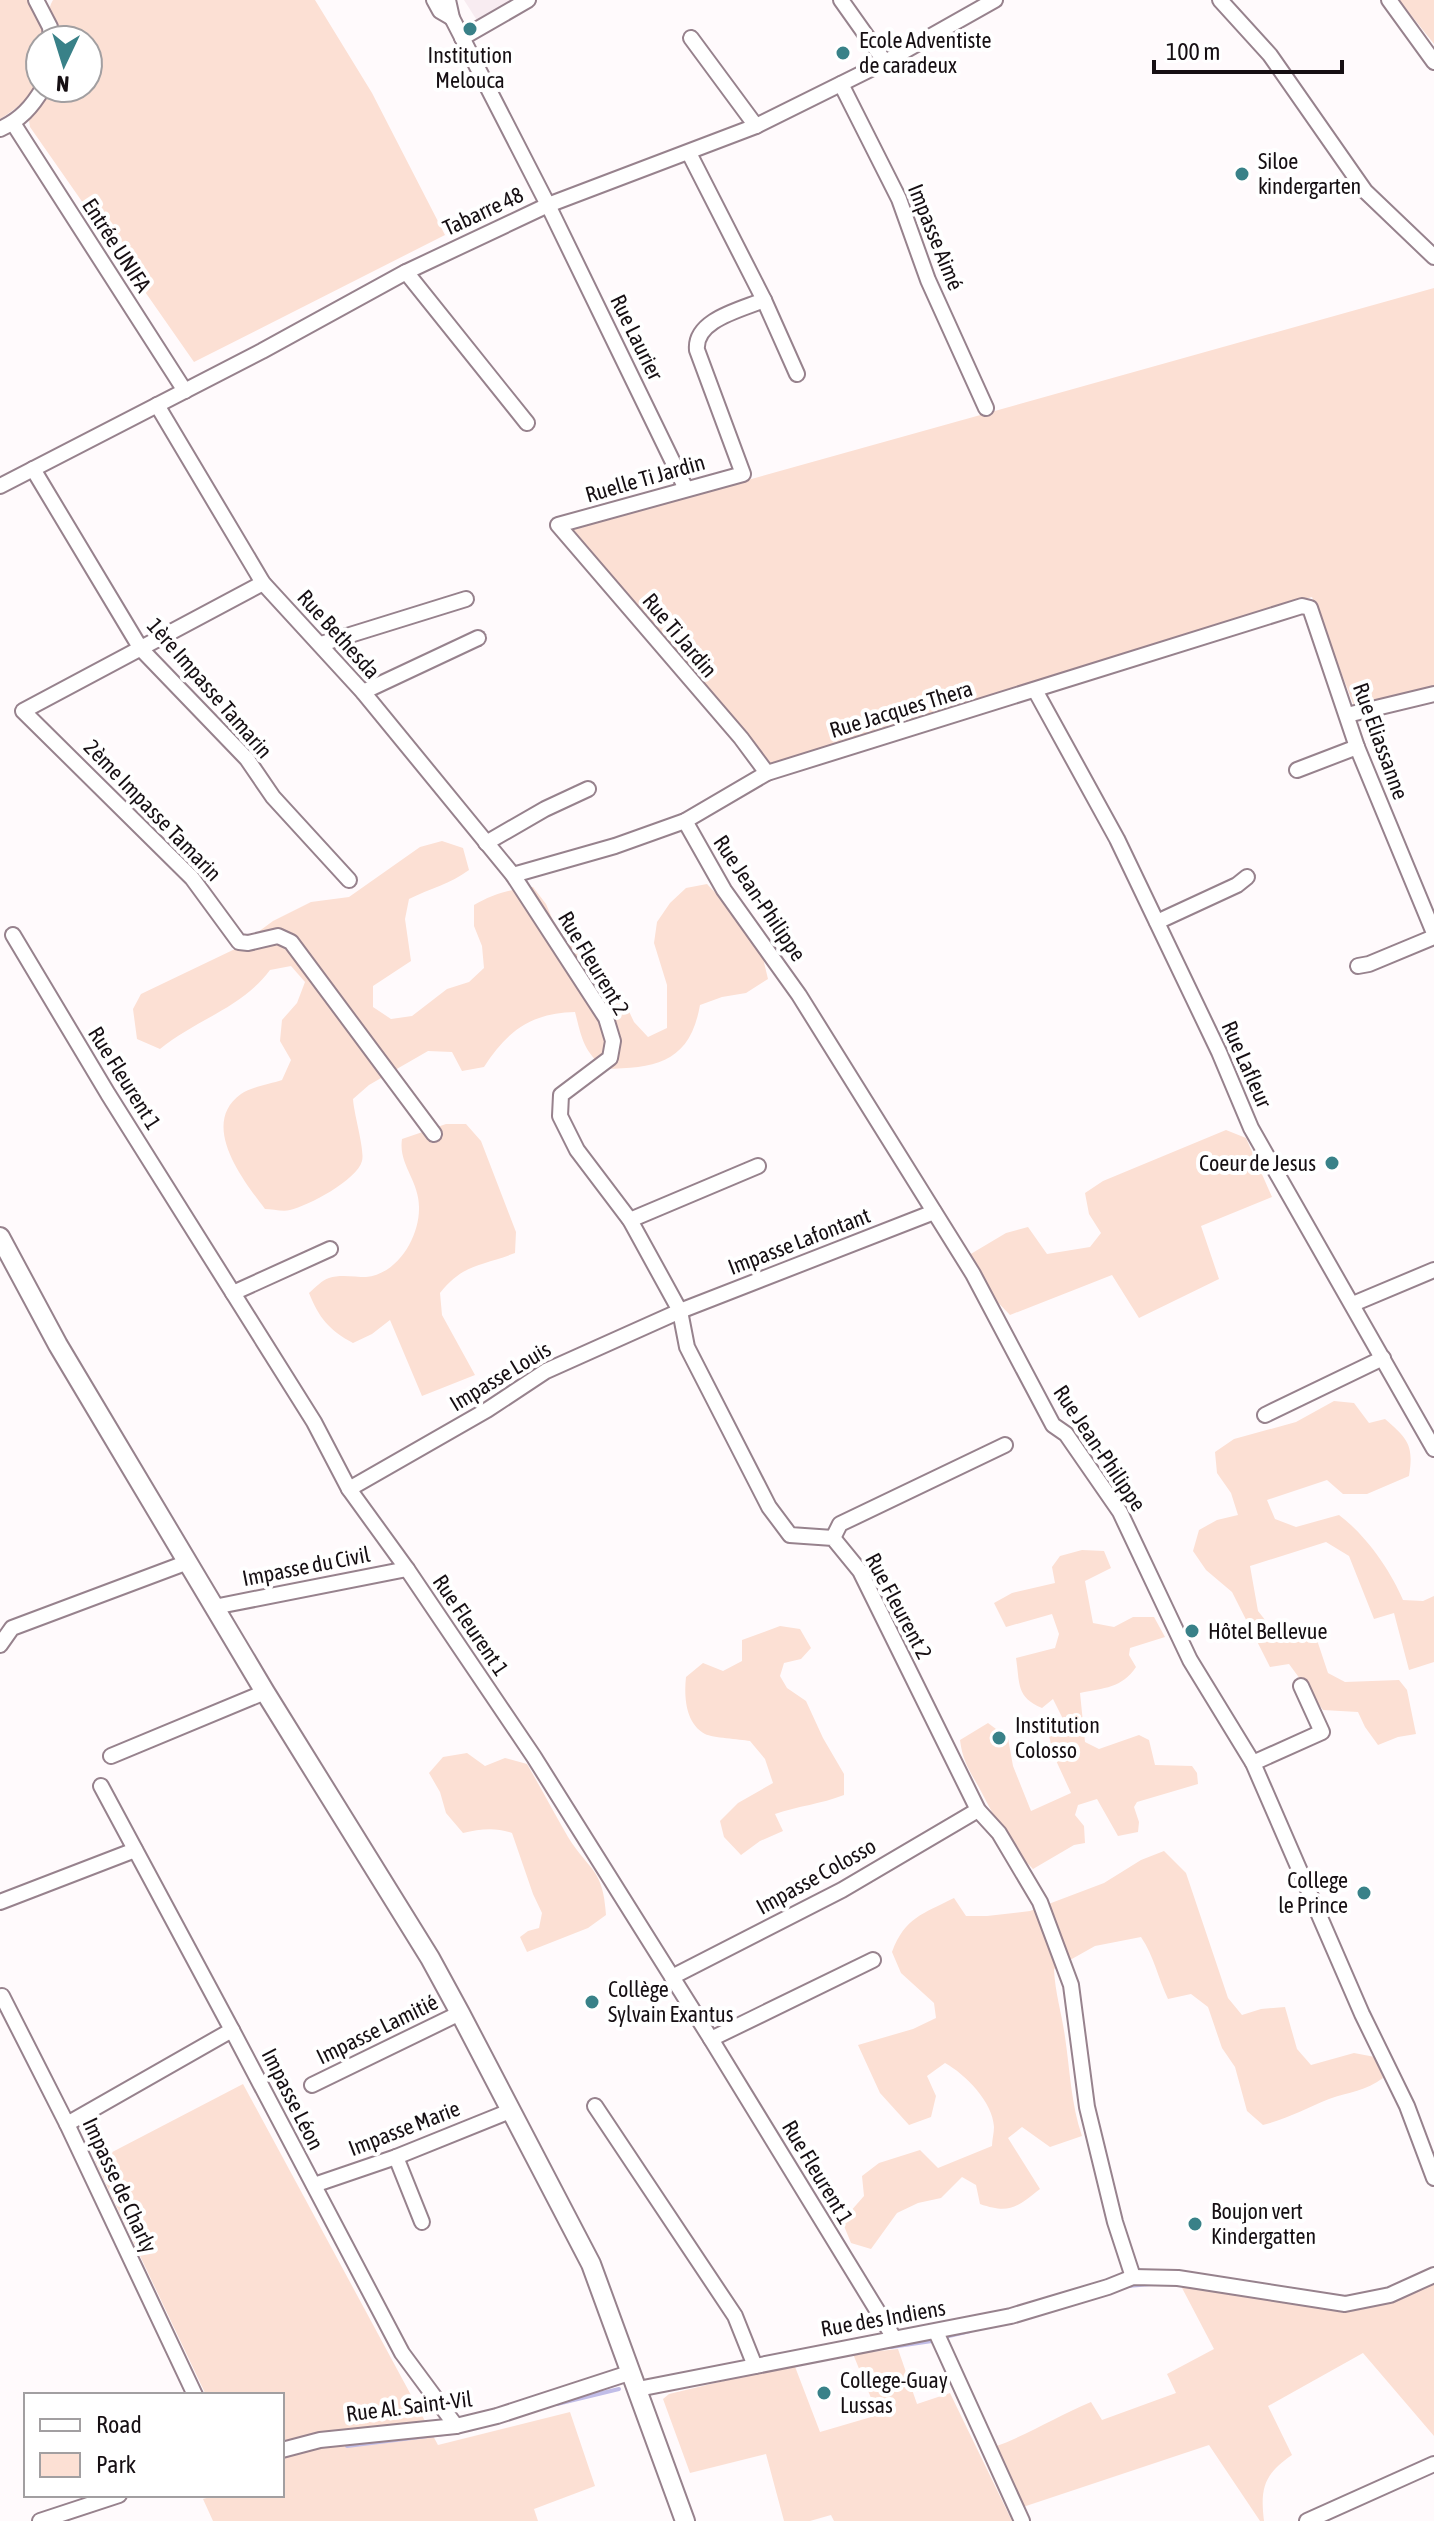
<svg xmlns="http://www.w3.org/2000/svg" width="1434" height="2521" font-family="'Asap Condensed',sans-serif">
  <style>
    .built { fill: #f8ecf1 }
    .green { fill: #fce0d4 }
    .lines { fill: none; stroke-linecap: round; stroke-linejoin: round }
    .stream { stroke: #c1bde8; stroke-width: 4 }
    .minor-casing { stroke: #97828d; stroke-width: 18 }
    .major-casing { stroke: #97828d; stroke-width: 22 }
    .minor { stroke: #fff; stroke-width: 14 }
    .major { stroke: #fff; stroke-width: 18 }
    .poi-dot { fill: #398188; stroke: #fff; stroke-width: 3 }
    .labels { text-anchor: middle; dominant-baseline: central; stroke-width: 8; stroke-linejoin: round; paint-order: stroke }
    .poi-label { font-size: 22px; fill: #160f13; stroke: #fff; text-anchor: start }
    .street-label { font-size: 22px; fill: #160f13; stroke: #fff }
  </style>
  <rect width="100%" height="100%" fill="#fffafc"/>
  <!-- built -->
  <path class="built" d="M464 0H514L478 22Z"/>
  <!-- green -->
  <g class="green">
    <path d="M0 0H30L42 22 45 40H40C40 83 38 95 0 119Z"/>
    <path d="M53 0H315L372 93 445 235 194 362 30 127 28 115 47 88H88V40H54C51 26 45 13 53 0Z"/>
    <path d="M1399 0H1434V44Z"/>
    <path d="M1434 288V689L1354 706 1312 597 775 768 569 530Z"/>
    <path d="M442 841 463 848 469 870C450 884 431 888 409 899L405 919 411 961 373 986V1007L391 1019 412 1016 447 989 469 982 484 968 482 946 474 926V905C493 894 510 889 533 887L546 904 554 923 566 941 583 954 625 1003 634 1022 648 1037 667 1028V985L654 943 657 922 670 903 686 888 707 884 730 908 762 954 768 979 746 993 722 997 700 1005C690 1062 657 1068 605 1069 583 1050 582 1039 575 1012 531 1013 507 1031 484 1067L462 1071 452 1052 428 1051 369 1085 353 1099C354 1115 365 1150 362 1161 357 1180 308 1206 290 1210 283 1212 272 1209 265 1209 243 1180 199 1124 241 1094 251 1087 270 1084 282 1080L291 1060 280 1041 282 1020 297 1003 305 982 291 966 270 970C242 1008 195 1020 160 1049L137 1039 133 1009 141 994 235 949 273 921 311 902 349 897 420 847Z"/>
    <path d="M446 1124H466L481 1141 516 1232 515 1253C482 1266 464 1263 440 1293L442 1315 475 1375 422 1396 390 1320 372 1334 353 1343C329 1330 319 1318 309 1293 315 1288 322 1280 329 1278 340 1274 355 1277 366 1277 398 1274 419 1237 419 1209 420 1181 398 1165 402 1139Z"/>
    <path d="M1226 1130 1246 1138 1272 1197 1201 1226 1219 1279 1139 1318 1112 1275 1010 1315 987 1291 969 1255 1006 1233 1028 1227 1047 1254 1090 1247 1101 1233 1089 1214 1085 1193 1103 1181Z"/>
    <path d="M1334 1401 1354 1403 1369 1423 1385 1419C1408 1439 1414 1445 1409 1476L1367 1494H1343L1327 1480 1267 1500 1275 1519 1296 1527 1339 1515C1365 1534 1391 1571 1403 1600L1423 1601 1434 1596V1662L1409 1670 1394 1613 1374 1619 1349 1556 1326 1542 1250 1566 1258 1611 1273 1630 1295 1628 1315 1634 1328 1673 1345 1682 1399 1680 1407 1690 1416 1734 1398 1737 1378 1745 1365 1727 1358 1712 1323 1710 1289 1664 1270 1667 1232 1592 1206 1570 1193 1551 1199 1530 1217 1520 1238 1515 1231 1493 1217 1473 1215 1452 1234 1439 1296 1422Z"/>
    <path d="M1082 1550 1104 1551 1111 1568 1085 1581 1093 1623 1114 1627 1133 1617H1154L1165 1637 1130 1648 1129 1655 1136 1667C1122 1688 1104 1688 1080 1693L1085 1742 1099 1749 1139 1735 1149 1740 1155 1765 1192 1766 1197 1773 1198 1784 1137 1802 1134 1807 1139 1822 1138 1832 1118 1836 1097 1799 1078 1805 1075 1815 1084 1826 1085 1843 1074 1845 1033 1869C1011 1847 998 1824 984 1797 973 1775 963 1765 960 1740L988 1723 1008 1738 1013 1766 1031 1811 1071 1793 1053 1754 1049 1735 1066 1725 1053 1699 1042 1708C1016 1697 1020 1684 1016 1658L1055 1648 1059 1634 1052 1614 1006 1627 994 1603 1012 1593 1055 1583 1052 1567 1060 1556Z"/>
    <path d="M780 1626 800 1629 811 1648 801 1659 784 1663 780 1676 787 1688 806 1701 823 1738 844 1774V1795C821 1804 798 1806 775 1814L783 1831 760 1841 741 1855 724 1837 720 1821 738 1803 773 1783 765 1759 750 1741C739 1739 713 1738 705 1734 685 1723 684 1696 686 1677L703 1663 723 1671 742 1661V1640Z"/>
    <path d="M467 1753 485 1766 505 1758 527 1764C541 1788 554 1813 568 1837 590 1872 603 1868 606 1915L588 1928 527 1952 520 1937 528 1931 539 1928 542 1913 533 1894 512 1833C495 1827 480 1829 463 1833L446 1813 440 1792 429 1773 443 1757Z"/>
    <path d="M1164 1851 1186 1873 1228 1998 1242 2015 1261 2009 1285 2007 1297 2049 1311 2065 1354 2053 1375 2057 1383 2078C1366 2091 1349 2092 1329 2099 1307 2108 1287 2119 1263 2125L1247 2111 1235 2067 1222 2048 1208 2007 1191 1994 1168 1999C1158 1978 1154 1956 1141 1937L1095 1946 1054 1969C1055 1993 1062 2014 1065 2037 1070 2070 1071 2104 1082 2136L1050 2147 1022 2127 1008 2138 1040 2189C1016 2208 1009 2214 980 2204L976 2185 962 2177 941 2198 918 2203 897 2213 871 2249 851 2243 842 2221 864 2196 862 2176 879 2163 920 2150 938 2168 992 2146C992 2140 994 2133 994 2127 993 2102 965 2074 945 2063L927 2076 936 2096 931 2117 909 2125 880 2093 858 2045 913 2029 936 2018 934 2003 901 1973 892 1952C905 1917 923 1914 954 1898L966 1916H987L1030 1911 1104 1883 1141 1860Z"/>
    <path d="M243 2084 438 2445 570 2412 595 2486 534 2509 538 2521H213L203 2499 217 2495H282V2395H206L95 2161Z"/>
    <path d="M1434 2282V2436L1363 2353 1268 2406 1292 2455C1264 2474 1260 2488 1264 2521H1260L1209 2445 1020 2508 994 2447C1028 2435 1057 2416 1091 2402L1102 2420 1176 2393 1167 2374 1214 2349 1181 2286 1350 2310Z"/>
    <path d="M898 2349 917 2404 950 2393 1012 2521H834L831 2515 810 2521H784L766 2454 690 2473 663 2399 669 2394 794 2364 820 2432 878 2415 853 2354Z"/>
  </g>
  <g class="lines">
    <!-- stream -->
    <g class="stream">
      <path d="M1128 2286 1151 2284"/>
      <path d="M949 2336 970 2331"/>
      <path d="M891 2347 932 2341"/>
      <path d="M557 2404 619 2389"/>
      <path d="M347 2446 460 2432"/>
    </g>
    <defs>
      <g id="minor">
        <path d="M36 0 50 27 51 40"/>
        <path d="M434 0 440 11 452 18"/>
        <path d="M448 0 452 18 548 205 686 489"/>
        <path d="M841 0 885 62"/>
        <path d="M1220 0 1270 55 1365 191 1434 257"/>
        <path d="M1389 0 1434 62"/>
        <path d="M462 38 528 0"/>
        <path d="M691 38 756 126"/>
        <path d="M841 84 899 199 928 280 986 408"/>
        <path d="M13 123 185 391"/>
        <path d="M0 129C20 120 32 107 43 88"/>
        <path d="M689 153 764 300 797 374"/>
        <path d="M406 272 527 423"/>
        <path d="M764 300C740 310 694 320 697 350L743 474 558 525 741 738 767 773"/>
        <path d="M157 405 263 583 363 692 513 875 606 1018 613 1041 610 1058 561 1095 560 1116 577 1150 630 1220 680 1311 687 1347 769 1507 790 1535 833 1538 860 1571 978 1810 999 1833 1040 1902 1071 1985 1087 2107 1115 2222 1133 2277"/>
        <path d="M33 469 141 649 247 759 273 797 349 880"/>
        <path d="M0 486 262 351 406 272 548 205 756 126 885 62 995 0"/>
        <path d="M263 583 23 711 192 878 239 942 248 943 278 936 291 942 434 1134"/>
        <path d="M321 644 466 599"/>
        <path d="M1035 690 1117 839 1219 1052 1251 1128 1434 1449"/>
        <path d="M363 692 478 638"/>
        <path d="M1347 715 1434 694"/>
        <path d="M1297 770 1357 747"/>
        <path d="M685 821 724 890 799 995 973 1274 1053 1425 1066 1434 1120 1512 1190 1660 1253 1763 1362 2014 1407 2106 1434 2178"/>
        <path d="M486 843 545 809 588 789"/>
        <path d="M513 875 615 846 685 821 767 773 1302 606 1310 608 1357 747 1434 933"/>
        <path d="M1157 922 1237 885 1247 877"/>
        <path d="M13 935 108 1094 314 1422 349 1489 407 1569 534 1757 711 2039 894 2338"/>
        <path d="M1358 966 1369 964 1434 937"/>
        <path d="M630 1220 758 1166"/>
        <path d="M233 1293 330 1249"/>
        <path d="M1353 1304 1434 1270"/>
        <path d="M1265 1415 1383 1358"/>
        <path d="M349 1489 487 1410 546 1371 680 1311 934 1212"/>
        <path d="M833 1538 840 1524 1005 1445"/>
        <path d="M214 1607 407 1569"/>
        <path d="M0 1645 12 1628 188 1562"/>
        <path d="M111 1756 265 1692"/>
        <path d="M1253 1763 1322 1732 1301 1686"/>
        <path d="M101 1786 232 2030 402 2353 456 2426"/>
        <path d="M0 1902 135 1850"/>
        <path d="M672 1977 842 1890 978 1810"/>
        <path d="M2 1996 67 2124 195 2395"/>
        <path d="M711 2039 873 1960"/>
        <path d="M312 2085 460 2013"/>
        <path d="M595 2106 735 2316 755 2366"/>
        <path d="M67 2124 232 2030"/>
        <path d="M396 2157 422 2222"/>
        <path d="M314 2185 396 2157 510 2111"/>
        <path d="M936 2332 1022 2521"/>
        <path d="M638 2389 1011 2316 1108 2287 1133 2277 1178 2278 1345 2304 1390 2295 1434 2275"/>
        <path d="M282 2450 320 2440 456 2426 497 2416 632 2372"/>
        <path d="M40 2521 119 2495"/>
        <path d="M1307 2521 1434 2464"/>
      </g>
      <path id="major" d="M0 1237 58 1345 265 1692 430 1958 460 2013 591 2264 685 2521"/>
    </defs>
    <!-- minor casing -->
    <use href="#minor" class="minor-casing"/>
    <!-- major casing -->
    <use href="#major" class="major-casing"/>
    <!-- minor -->
    <use href="#minor" class="minor"/>
    <!-- major -->
    <use href="#major" class="major"/>
  </g>
  <!-- markers -->
  <g class="poi-dot">
    <circle cx="470" cy="29" r="8"/>
    <circle cx="843" cy="53" r="8"/>
    <circle cx="1242" cy="174" r="8"/>
    <circle cx="1332" cy="1163" r="8"/>
    <circle cx="1192" cy="1631" r="8"/>
    <circle cx="999" cy="1738" r="8"/>
    <circle cx="1364" cy="1893" r="8"/>
    <circle cx="592" cy="2002" r="8"/>
    <circle cx="1195" cy="2224" r="8"/>
    <circle cx="824" cy="2393" r="8"/>
  </g>
  <g class="labels">
    <!-- poi labels -->
    <g class="poi-label">
      <text x="859" y="40">Ecole Adventiste<tspan x="859" dy="25">de caradeux</tspan></text>
      <text x="470" y="55" text-anchor="middle">Institution<tspan x="470" dy="25">Melouca</tspan></text>
      <text x="1258" y="161">Siloe<tspan x="1258" dy="25">kindergarten</tspan></text>
      <text x="1316" y="1163" text-anchor="end">Coeur de Jesus</text>
      <text x="1208" y="1631">Hôtel Bellevue</text>
      <text x="1015" y="1725">Institution<tspan x="1015" dy="25">Colosso</tspan></text>
      <text x="1348" y="1880" text-anchor="end">College<tspan x="1348" dy="25">le Prince</tspan></text>
      <text x="608" y="1989">Collège<tspan x="608" dy="25">Sylvain Exantus</tspan></text>
      <text x="1211" y="2211">Boujon vert<tspan x="1211" dy="25">Kindergatten</tspan></text>
      <text x="840" y="2380">College-Guay<tspan x="840" dy="25">Lussas</tspan></text>
    </g>
    <!-- street labels -->
    <g class="street-label">
      <text transform="translate(483 211) rotate(-25)">Tabarre 48</text>
      <text transform="translate(936 237) rotate(68)">Impasse Aimé</text>
      <text transform="translate(117 245) rotate(57)">Entrée UNIFA</text>
      <text transform="translate(637 337) rotate(64)">Rue Laurier</text>
      <text transform="translate(645 478) rotate(-16)">Ruelle Ti Jardin</text>
      <text transform="translate(339 634) rotate(48)">Rue Bethesda</text>
      <text transform="translate(680 635) rotate(50)">Rue Ti Jardin</text>
      <text transform="translate(210 688) rotate(49)">1ère Impasse Tamarin</text>
      <text transform="translate(901 709) rotate(-17)">Rue Jacques Thera</text>
      <text transform="translate(1381 741) rotate(70)">Rue Eliassanne</text>
      <text transform="translate(153 810) rotate(46)">2ème Impasse Tamarin</text>
      <text transform="translate(760 898) rotate(56)">Rue Jean-Philippe</text>
      <text transform="translate(594 963) rotate(59)">Rue Fleurent 2</text>
      <text transform="translate(1247 1064) rotate(66)">Rue Lafleur</text>
      <text transform="translate(125 1078) rotate(58)">Rue Fleurent 1</text>
      <text transform="translate(799 1241) rotate(-21)">Impasse Lafontant</text>
      <text transform="translate(500 1376) rotate(-31)">Impasse Louis</text>
      <text transform="translate(1100 1448) rotate(56)">Rue Jean-Philippe</text>
      <text transform="translate(306 1566) rotate(-11)">Impasse du Civil</text>
      <text transform="translate(899 1606) rotate(62)">Rue Fleurent 2</text>
      <text transform="translate(471 1625) rotate(56)">Rue Fleurent 1</text>
      <text transform="translate(816 1876) rotate(-29)">Impasse Colosso</text>
      <text transform="translate(377 2029) rotate(-26)">Impasse Lamitié</text>
      <text transform="translate(293 2099) rotate(63)">Impasse Léon</text>
      <text transform="translate(404 2128) rotate(-21)">Impasse Marie</text>
      <text transform="translate(818 2172) rotate(59)">Rue Fleurent 1</text>
      <text transform="translate(120 2185) rotate(65)">Impasse de Charly</text>
      <text transform="translate(883 2318) rotate(-10)">Rue des Indiens</text>
      <text transform="translate(409 2406) rotate(-7)">Rue Al. Saint-Vil</text>
    </g>
  </g>
  <!-- legend -->
  <rect x="24" y="2393" width="260" height="104" fill="#ffffff" stroke="#a29fa1" stroke-width="2"/>
  <rect x="40" y="2419" width="40" height="12" fill="#ffffff" stroke="#a29fa1" stroke-width="2"/>
  <text x="96" y="2433" font-size="24" fill="#160f13">Road</text>
  <rect x="40" y="2453" width="40" height="24" fill="#fce0d4" stroke="#a29fa1" stroke-width="2"/>
  <text x="96" y="2473" font-size="24" fill="#160f13">Park</text>
  <!-- north arrow -->
  <g transform="translate(64 64) rotate(184)"><circle r="38" fill="#ffffff" stroke="#a29fa1" stroke-width="2"/>
  <path d="M0-6L14 30L0 20L-14 30Z" fill="#398188"/>
  <text y="-12" font-size="22" font-weight="bold" text-anchor="middle" fill="#160f13">N</text>
  </g>
  <!-- scale -->
  <path d="M1154 60v12h188v-12" fill="none" stroke="#160f13" stroke-width="4"/>
  <text x="1166" y="60" font-size="24" fill="#160f13" stroke="#ffffff" stroke-width="6" paint-order="stroke">100 m</text>
</svg>
